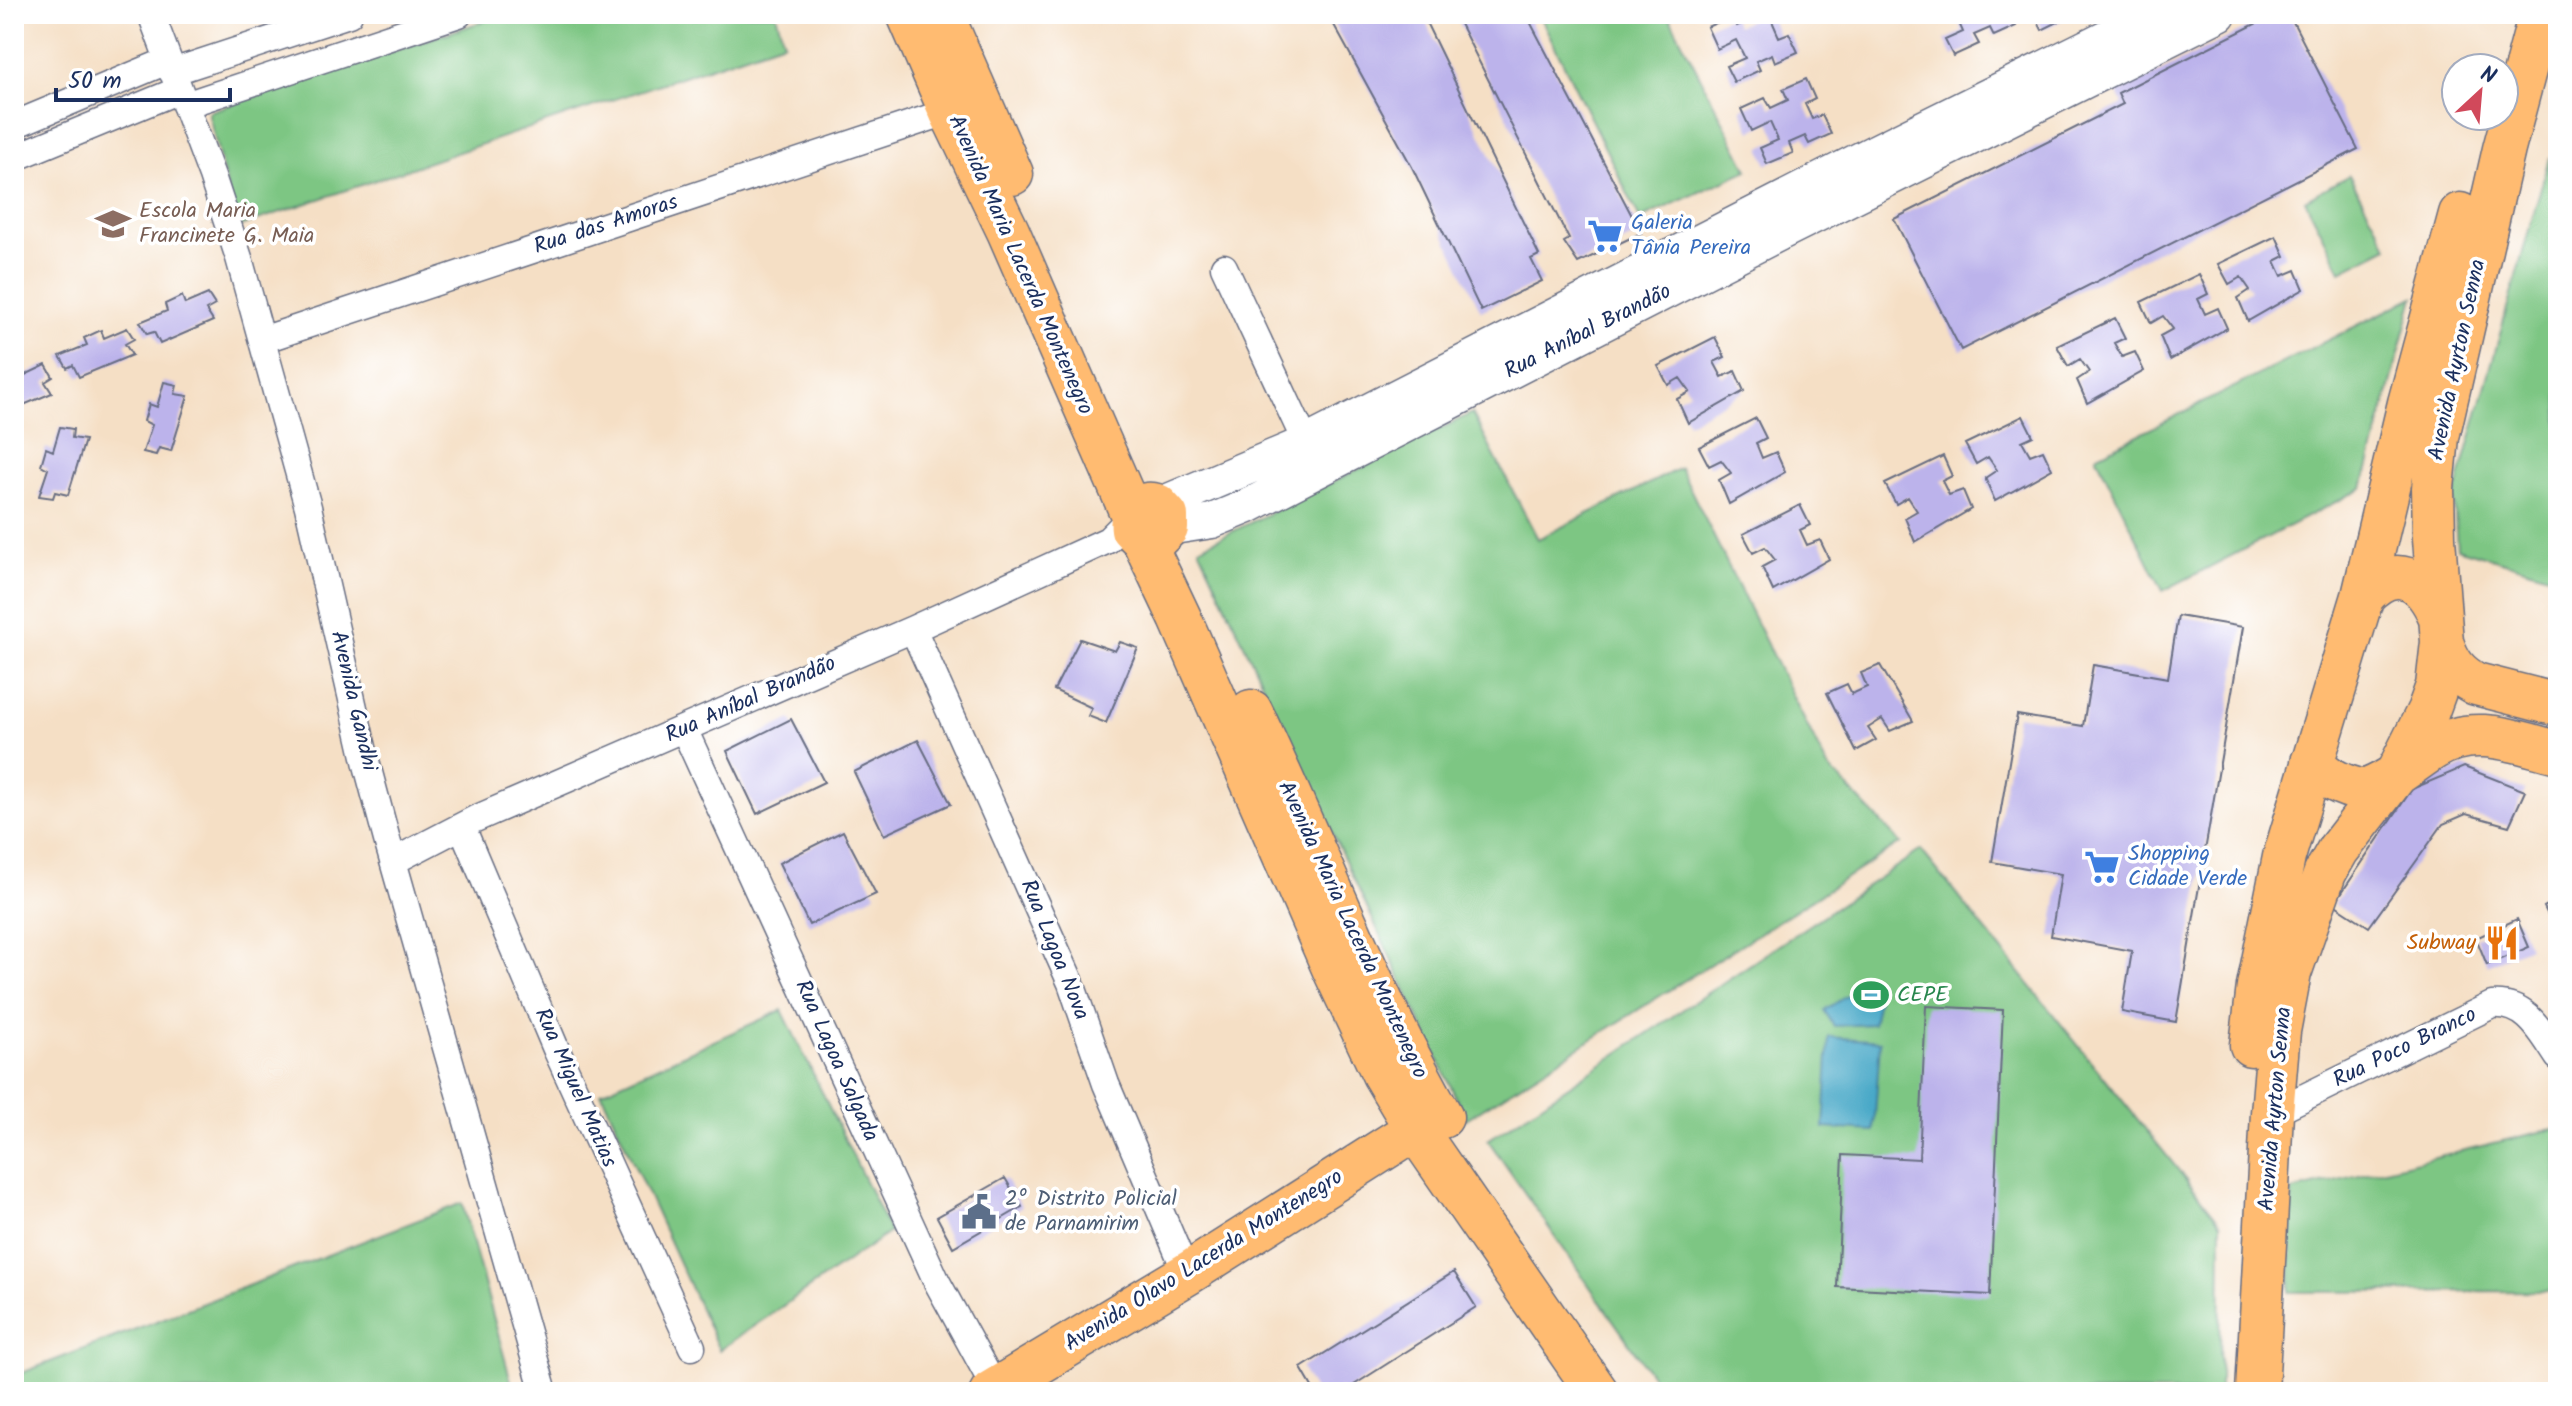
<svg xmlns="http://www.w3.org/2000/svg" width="2572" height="1406" font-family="Kalam,sans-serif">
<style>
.green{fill:#7dc683;stroke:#4c7a70;stroke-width:2}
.water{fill:#49a9c8;stroke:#326c93;stroke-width:2}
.building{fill:#bcb3eb}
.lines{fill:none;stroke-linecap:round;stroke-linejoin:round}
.minor-casing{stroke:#676d82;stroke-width:29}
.tertiary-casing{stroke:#676d82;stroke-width:37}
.primary-casing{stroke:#676d82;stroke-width:45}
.minor{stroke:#fff;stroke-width:26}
.tertiary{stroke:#fff;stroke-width:34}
.primary{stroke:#ffbb71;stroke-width:42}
.labels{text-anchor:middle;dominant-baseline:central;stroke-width:7;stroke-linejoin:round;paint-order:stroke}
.education-label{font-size:22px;fill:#785e54;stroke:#fff;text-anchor:start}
.shop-label{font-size:22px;fill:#366cbe;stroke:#fff;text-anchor:start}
.street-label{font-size:22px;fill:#1b2f5e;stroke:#fff}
.food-label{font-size:22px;fill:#c56008;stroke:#fff;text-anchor:end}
.leisure-label{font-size:22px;fill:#27864d;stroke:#fff;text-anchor:start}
.service-label{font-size:22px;fill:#4e5e75;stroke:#fff;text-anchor:start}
</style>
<rect width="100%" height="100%" fill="#fff"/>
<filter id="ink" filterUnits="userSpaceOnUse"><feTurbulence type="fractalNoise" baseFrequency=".0125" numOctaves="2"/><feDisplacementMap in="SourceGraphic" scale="16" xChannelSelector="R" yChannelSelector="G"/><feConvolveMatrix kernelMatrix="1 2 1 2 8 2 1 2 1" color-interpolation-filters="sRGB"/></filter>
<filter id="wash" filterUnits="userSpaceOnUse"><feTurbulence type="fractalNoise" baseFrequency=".006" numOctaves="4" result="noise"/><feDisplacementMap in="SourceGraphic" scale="32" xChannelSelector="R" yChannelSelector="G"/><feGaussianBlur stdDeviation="1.8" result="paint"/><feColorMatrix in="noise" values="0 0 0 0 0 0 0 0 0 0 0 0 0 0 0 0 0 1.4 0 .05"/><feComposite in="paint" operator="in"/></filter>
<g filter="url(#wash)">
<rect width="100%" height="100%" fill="#f5dfc5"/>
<path class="green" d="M 505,14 L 776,14 L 784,42 L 237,227 L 208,112 Z
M 1539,14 L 1668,14 L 1748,170 L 1640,219 Z
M 2549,158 L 2558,161 L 2558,578 L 2457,548 L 2454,499 Z
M 2349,175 L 2388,247 L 2341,271 L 2305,200 Z
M 2414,297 L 2363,488 L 2163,591 L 2096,456 Z
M 1472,413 L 1538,539 L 1680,468 L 1827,766 L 1901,843 L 1466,1119 L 1199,548 Z
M 1921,850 L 2221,1223 L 2220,1392 L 1663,1392 L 1488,1140 Z
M 782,1010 L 890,1232 L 719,1350 L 601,1092 Z
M 2557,1128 L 2558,1291 L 2290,1292 L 2292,1191 Z
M 462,1203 L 514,1392 L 14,1392 L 14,1376 Z"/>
<path class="water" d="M 1870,982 L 1878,999 L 1873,1024 L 1834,1026 L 1824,1010 Z
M 1829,1037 L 1880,1041 L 1874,1131 L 1824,1128 Z"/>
<g id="blocks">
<path class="building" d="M 1328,14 L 1422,14 L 1539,255 L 1531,259 L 1542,281 L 1481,311 L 1412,167 Z
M 1455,14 L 1526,14 L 1641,233 L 1578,263 L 1564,242 L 1569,239 Z
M 1753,14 L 1781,14 L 1782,17 L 1772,21 L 1779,37 L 1789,33 L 1798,52 L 1775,62 L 1772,54 L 1756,61 L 1760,70 L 1734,82 L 1726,66 L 1745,58 L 1736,40 L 1717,49 L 1707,27 L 1732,16 L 1737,26 L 1754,18 Z
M 1955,14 L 2011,14 L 2016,26 L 1994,36 L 1990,28 L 1974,35 L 1979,44 L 1953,56 L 1945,40 L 1963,32 Z
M 2034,14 L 2074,14 L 2042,30 Z
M 2275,14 L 2289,14 L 2358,149 L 1961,350 L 1894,219 L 2123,104 L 2118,93 Z
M 1806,79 L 1815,99 L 1805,104 L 1812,119 L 1822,115 L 1831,134 L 1809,144 L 1805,136 L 1789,143 L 1793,153 L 1767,164 L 1760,148 L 1778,140 L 1770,122 L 1751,131 L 1741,109 L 1765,98 L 1771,108 L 1788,100 L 1783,89 Z
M 2276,236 L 2285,256 L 2275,261 L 2282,276 L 2296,270 L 2304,289 L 2248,321 L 2238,298 L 2250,290 L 2241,277 L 2229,284 L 2218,264 Z
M 2199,274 L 2208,294 L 2198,299 L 2205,314 L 2218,308 L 2227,328 L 2170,360 L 2160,336 L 2173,329 L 2163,316 L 2151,323 L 2141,302 Z
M 208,294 L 215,305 L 206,310 L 213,321 L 160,344 L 154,332 L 147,334 L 140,322 L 167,311 L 165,304 L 182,296 L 185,304 Z
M 2115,318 L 2125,338 L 2114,343 L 2122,357 L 2135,352 L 2144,371 L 2087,403 L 2077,380 L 2089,372 L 2080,359 L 2068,366 L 2057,346 Z
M 127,328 L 134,339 L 125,344 L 132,355 L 79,377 L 73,365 L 67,368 L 60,356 L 87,345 L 84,338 L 101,330 L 104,338 Z
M 1715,337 L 1725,357 L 1714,362 L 1722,377 L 1735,371 L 1744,391 L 1688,423 L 1677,399 L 1690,392 L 1680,378 L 1668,385 L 1658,366 Z
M 46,365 L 53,377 L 45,382 L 52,393 L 14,409 L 14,371 L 21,368 L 23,376 Z
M 164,382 L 177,385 L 175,394 L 188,396 L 171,451 L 159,448 L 156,455 L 143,452 L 152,425 L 144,421 L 149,404 L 157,407 Z
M 2023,416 L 2033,436 L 2022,441 L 2030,455 L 2043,450 L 2052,469 L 1995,501 L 1985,478 L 1997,470 L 1988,457 L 1976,464 L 1965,444 Z
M 1756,418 L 1766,438 L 1756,443 L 1762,458 L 1776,452 L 1785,472 L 1729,504 L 1719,480 L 1731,473 L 1721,460 L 1709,466 L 1699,447 Z
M 60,427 L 73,429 L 72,438 L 85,440 L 68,495 L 55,492 L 53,498 L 39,496 L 48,469 L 41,465 L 46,448 L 53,451 Z
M 1943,456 L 1952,476 L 1942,481 L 1949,495 L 1963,490 L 1971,509 L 1915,542 L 1905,518 L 1917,511 L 1908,497 L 1896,504 L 1885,484 Z
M 1800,505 L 1810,525 L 1800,530 L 1807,545 L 1820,540 L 1829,559 L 1773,591 L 1762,567 L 1775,560 L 1765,547 L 1753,553 L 1743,534 Z
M 2178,616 L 2243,627 L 2176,1022 L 2122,1012 L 2132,951 L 2051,936 L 2061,874 L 1992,862 L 2017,715 L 2083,726 L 2093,665 L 2168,678 Z
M 1080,639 L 1115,651 L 1120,642 L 1138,648 L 1106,723 L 1088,716 L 1092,708 L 1054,690 Z
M 1880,665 L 1913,721 L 1890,731 L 1882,719 L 1868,728 L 1876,740 L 1856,751 L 1827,693 L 1847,684 L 1852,694 L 1867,687 L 1861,673 Z
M 791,719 L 824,782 L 757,814 L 727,751 Z
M 918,740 L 951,804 L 884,835 L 854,772 Z
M 2464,767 L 2525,791 L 2509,826 L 2466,814 L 2443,824 L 2369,927 L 2334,904 L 2412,789 Z
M 843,831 L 876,894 L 809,925 L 779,863 Z
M 2558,899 L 2558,935 L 2544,907 Z
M 2517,919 L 2529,947 L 2487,965 L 2476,938 Z
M 1926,1006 L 2003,1010 L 1990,1295 L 1837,1287 L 1843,1155 L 1919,1159 Z
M 1005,1178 L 1022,1207 L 953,1247 L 937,1217 Z
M 1454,1272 L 1476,1307 L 1343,1392 L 1340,1388 L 1334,1392 L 1315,1392 L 1301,1368 Z"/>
</g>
</g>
<g filter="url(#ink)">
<use href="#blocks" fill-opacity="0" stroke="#676d82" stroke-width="2"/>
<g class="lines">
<g class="minor-casing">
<path id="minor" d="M 151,14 L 212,176 L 239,258 L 308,507 L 367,765 L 387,840 L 544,1392
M 172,72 L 349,14
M 185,105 L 459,14
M 14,125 L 167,61
M 14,158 L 179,90
M 1224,267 L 1306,443
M 262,340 L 950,111
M 913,629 L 1071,983 L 1106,1084 L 1187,1274
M 684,729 L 937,1282 L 996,1390
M 462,827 L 556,1049 L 692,1347
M 394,861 L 475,819 L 913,629 L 1108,540 L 1131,517
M 2272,1113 L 2492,1005 C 2527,1002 2541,1032 2558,1057"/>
</g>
<g class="tertiary-casing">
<path id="tertiary" d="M 1159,505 L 1306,443 L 1875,152 L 2153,14
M 1167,528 L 1212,521 L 1246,507 L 1780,233 L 2219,14"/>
</g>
<g class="primary-casing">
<path id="primary" d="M 908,14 L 950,111 L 1008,231 L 1132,515
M 942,14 L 1012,174
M 1143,540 L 1157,538 L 1167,528 L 1167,516 L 1157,505 C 1140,500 1129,512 1132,529 L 1143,540 L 1180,618 L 1333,968 L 1383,1074 L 1420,1136 L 1597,1392
M 2363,596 C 2395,562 2422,577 2439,615
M 2442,642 C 2449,663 2457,674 2476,684 L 2558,705
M 1251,711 C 1316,846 1367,987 1442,1117
M 2312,762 C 2326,779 2343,786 2364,791 C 2390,782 2410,764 2433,749 C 2472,723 2516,742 2558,752
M 2251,1045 L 2258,986 L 2284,857 L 2363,596 L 2409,403 L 2460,214
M 991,1392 L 1187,1274 L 1439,1114
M 2257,1392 L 2272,1113 L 2279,1031 L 2290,973 L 2325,873 L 2338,850 L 2396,775 L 2428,711 L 2437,686 L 2442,642 L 2434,538 L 2433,488 L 2438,437 L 2504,149 L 2540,14"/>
</g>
<use href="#minor" class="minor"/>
<use href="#tertiary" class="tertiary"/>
<use href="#primary" class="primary"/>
</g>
</g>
<defs>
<g id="school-bare" transform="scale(2.76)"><path d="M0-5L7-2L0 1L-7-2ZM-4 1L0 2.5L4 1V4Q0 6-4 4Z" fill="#8d6e63" stroke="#fff" stroke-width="2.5" paint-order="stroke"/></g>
<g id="supermarket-bare" transform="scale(2.76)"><path d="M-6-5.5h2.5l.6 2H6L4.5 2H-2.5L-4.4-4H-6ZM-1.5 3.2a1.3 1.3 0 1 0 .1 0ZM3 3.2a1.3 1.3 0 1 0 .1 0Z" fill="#3f7fe0" stroke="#fff" stroke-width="2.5" paint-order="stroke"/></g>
<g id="restaurant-bare" transform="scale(2.76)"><path d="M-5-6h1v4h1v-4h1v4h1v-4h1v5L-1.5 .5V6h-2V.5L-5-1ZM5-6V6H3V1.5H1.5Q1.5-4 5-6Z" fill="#e8710a" stroke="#fff" stroke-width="2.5" paint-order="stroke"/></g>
<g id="stadium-bare" transform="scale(2.76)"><path d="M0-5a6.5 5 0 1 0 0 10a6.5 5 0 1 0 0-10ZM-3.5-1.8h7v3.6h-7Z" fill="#2e9e5b" stroke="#fff" stroke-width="2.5" paint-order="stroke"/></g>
<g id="civic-bare" transform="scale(2.76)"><path d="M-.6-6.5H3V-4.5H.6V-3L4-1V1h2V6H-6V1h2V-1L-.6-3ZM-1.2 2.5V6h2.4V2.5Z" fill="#5c6f8a" stroke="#fff" stroke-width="2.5" paint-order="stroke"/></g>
</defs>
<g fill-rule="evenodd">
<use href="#school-bare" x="113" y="224"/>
<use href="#supermarket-bare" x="1605" y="236"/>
<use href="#supermarket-bare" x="2102" y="867"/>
<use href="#restaurant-bare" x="2502" y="943"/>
<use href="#stadium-bare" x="1871" y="995"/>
<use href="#civic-bare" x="979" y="1212"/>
</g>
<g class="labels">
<g class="education-label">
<text x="139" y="211">Escola Maria<tspan x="139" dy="25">Francinete G. Maia</tspan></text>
</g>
<g class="shop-label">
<text x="1631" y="223">Galeria<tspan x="1631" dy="25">Tânia Pereira</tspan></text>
<text x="2128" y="854">Shopping<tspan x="2128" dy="25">Cidade Verde</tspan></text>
</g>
<g class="street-label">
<text transform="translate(606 225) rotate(-18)">Rua das Amoras</text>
<text transform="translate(1020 265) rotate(66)">Avenida Maria Lacerda Montenegro</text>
<text transform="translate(1588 332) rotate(-27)">Rua Aníbal Brandão</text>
<text transform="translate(2458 360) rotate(-78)">Avenida Ayrton Senna</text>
<text transform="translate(751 700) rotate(-24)">Rua Aníbal Brandão</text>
<text transform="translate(353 701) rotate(77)">Avenida Gandhi</text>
<text transform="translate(1352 930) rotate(65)">Avenida Maria Lacerda Montenegro</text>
<text transform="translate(1054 950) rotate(68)">Rua Lagoa Nova</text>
<text transform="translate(2405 1048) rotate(-26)">Rua Poco Branco</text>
<text transform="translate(836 1061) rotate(66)">Rua Lagoa Salgada</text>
<text transform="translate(575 1088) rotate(66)">Rua Miguel Matias</text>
<text transform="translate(2276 1109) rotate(-85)">Avenida Ayrton Senna</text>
<text transform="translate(1204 1261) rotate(-32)">Avenida Olavo Lacerda Montenegro</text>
</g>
<g class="food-label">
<text x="2476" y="943">Subway</text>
</g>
<g class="leisure-label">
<text x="1897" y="995">CEPE</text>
</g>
<g class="service-label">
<text x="1005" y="1199">2º Distrito Policial<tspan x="1005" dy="25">de Parnamirim</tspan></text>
</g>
</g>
<rect width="2572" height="1406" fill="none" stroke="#fff" stroke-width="48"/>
<g transform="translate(2480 92) rotate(26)"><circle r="38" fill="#ffffff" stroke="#a4acbf" stroke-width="2"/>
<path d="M0-6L14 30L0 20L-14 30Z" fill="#d1495b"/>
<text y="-12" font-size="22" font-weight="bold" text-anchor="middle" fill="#1b2f5e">N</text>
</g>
<path d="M56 88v12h174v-12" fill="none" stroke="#1b2f5e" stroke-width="4"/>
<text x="68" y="88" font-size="24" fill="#1b2f5e" stroke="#ffffff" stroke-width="6" paint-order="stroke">50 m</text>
</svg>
